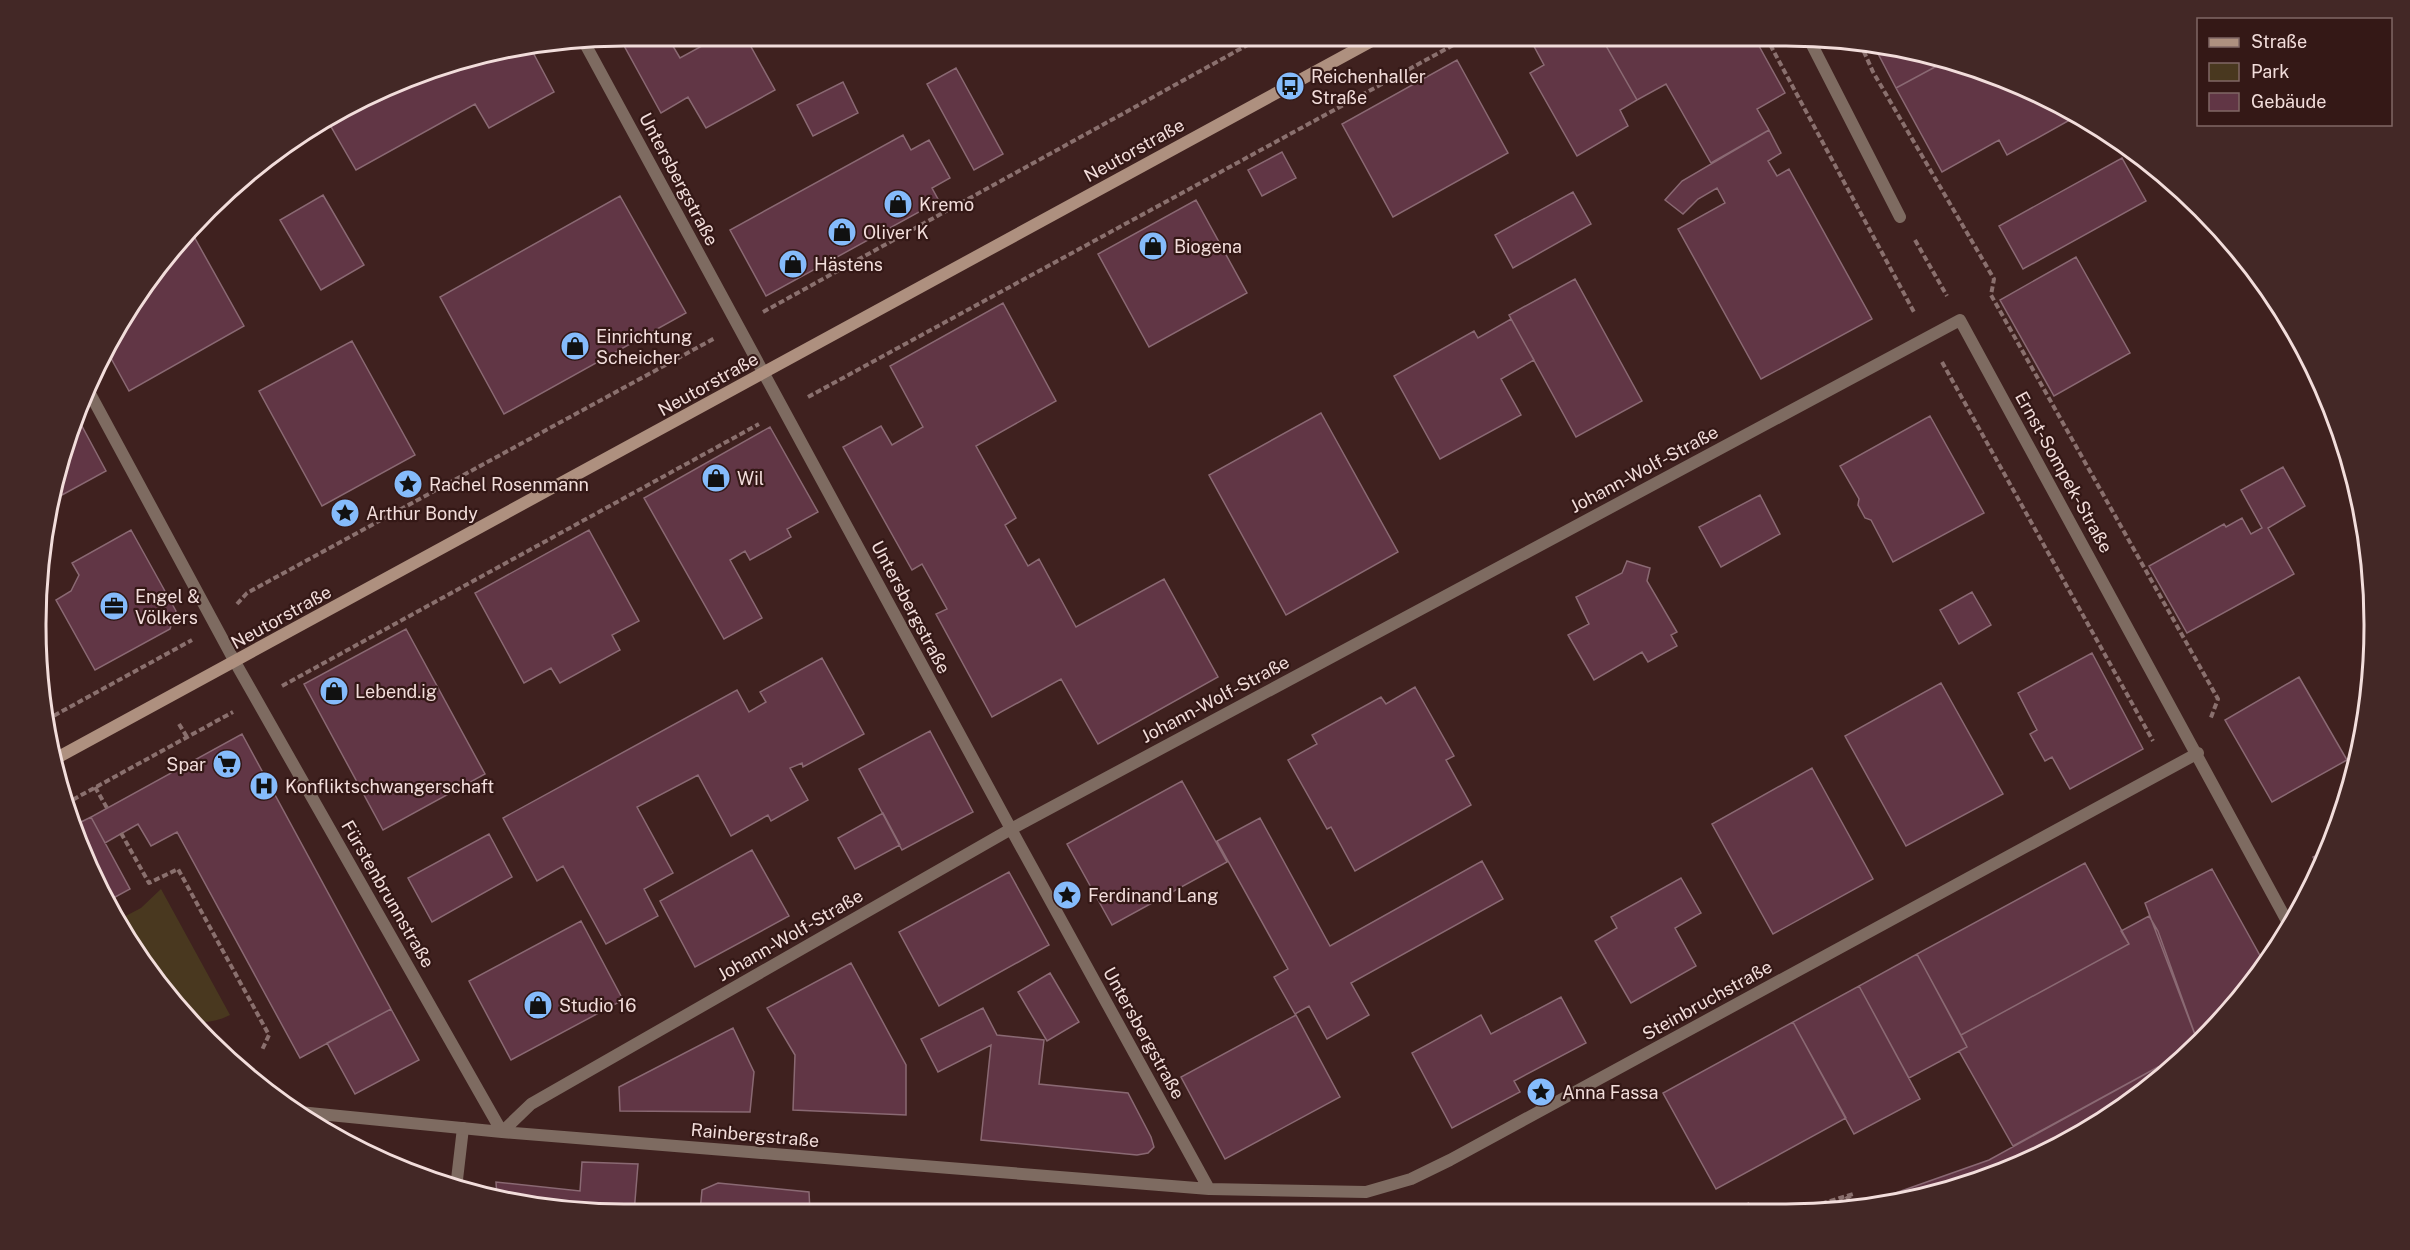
<svg xmlns="http://www.w3.org/2000/svg" width="2410" height="1250" font-family="'Public Sans',sans-serif">
<style>
.green{fill:#49381f}
.building{fill:#613645;stroke:#8a6973;stroke-width:1.5}
.lines{fill:none;stroke-linecap:round;stroke-linejoin:round}
.path{stroke:#8a706e;stroke-width:4;stroke-dasharray:6 3;stroke-linecap:butt}
.lane{stroke:#7e6b61;stroke-width:12}
.street{stroke:#7e6b61;stroke-width:12}
.secondary{stroke:#ae907f;stroke-width:12}
.labels{text-anchor:middle;dominant-baseline:central;stroke-width:4.5;stroke-linejoin:round;paint-order:stroke}
.poi-label{font-size:18px;fill:#f2dddb;stroke:#341816;text-anchor:start}
.street-label{font-size:18px;fill:#f2dddb;stroke:#341816}
.rim{fill:none;stroke:#f2dddb;stroke-width:3}
</style>
<rect width="100%" height="100%" fill="#3f211f"/>
<path class="green" d="M 161,889 L 230,1015 C 214,1023 196,1026 182,1014 L 135,952 L 118,920 L 141,908 Z"/>
<path class="building" d="M 633,36 L 667,36 L 680,58 L 702,46 L 697,36 L 745,36 L 775,90 L 706,128 L 688,97 L 661,113 L 622,42 Z
M 1529,37 L 1601,37 L 1637,100 L 1620,110 L 1628,126 L 1577,156 L 1530,73 L 1544,65 Z
M 1601,37 L 1754,37 L 1785,93 L 1757,109 L 1769,130 L 1711,163 L 1666,84 L 1637,100 Z
M 529,45 L 554,92 L 489,128 L 475,104 L 356,170 L 326,118 L 435,67 L 510,47 Z
M 1874,46 L 1938,56 L 1948,60 L 1896,88 Z
M 1457,60 L 1508,153 L 1393,217 L 1342,124 Z
M 1948,60 L 2046,97 L 2077,116 L 2007,155 L 1999,140 L 1942,172 L 1896,88 Z
M 956,68 L 1003,154 L 974,170 L 927,84 Z
M 843,82 L 858,113 L 813,136 L 797,105 Z
M 1769,130 L 1781,153 L 1768,161 L 1777,176 L 1789,169 L 1872,319 L 1761,379 L 1678,229 L 1725,203 L 1717,188 L 1698,199 L 1683,214 L 1665,200 L 1682,181 Z
M 903,135 L 911,150 L 929,140 L 950,178 L 932,188 L 939,201 L 766,296 L 730,230 Z
M 1282,152 L 1296,178 L 1262,196 L 1248,170 Z
M 2122,158 L 2146,201 L 2023,269 L 1999,226 Z
M 1573,192 L 1591,224 L 1513,268 L 1495,235 Z
M 323,195 L 364,265 L 321,290 L 280,220 Z
M 620,196 L 686,313 L 504,414 L 440,297 Z
M 1196,200 L 1247,293 L 1149,347 L 1098,254 Z
M 192,233 L 244,326 L 129,391 L 107,351 L 135,298 L 179,240 Z
M 2076,257 L 2130,353 L 2054,396 L 2000,300 Z
M 1575,279 L 1642,401 L 1576,437 L 1509,315 Z
M 1003,303 L 1056,401 L 976,446 L 1016,518 L 1005,525 L 1028,566 L 1039,559 L 1076,627 L 1164,579 L 1218,677 L 1098,744 L 1061,679 L 992,717 L 936,614 L 947,609 L 922,564 L 912,570 L 843,447 L 881,426 L 892,445 L 923,427 L 890,366 Z
M 1511,319 L 1534,360 L 1501,379 L 1521,415 L 1440,459 L 1394,376 L 1474,331 L 1478,338 Z
M 352,341 L 415,455 L 322,506 L 259,391 Z
M 1321,413 L 1398,552 L 1286,615 L 1209,475 Z
M 76,415 L 106,471 L 51,501 L 56,473 Z
M 1930,416 L 1984,513 L 1893,562 L 1871,520 L 1865,518 L 1858,505 L 1859,499 L 1840,466 Z
M 770,427 L 818,512 L 787,529 L 791,537 L 750,560 L 745,551 L 730,560 L 762,618 L 724,639 L 644,498 Z
M 2283,467 L 2305,506 L 2268,528 L 2294,574 L 2187,633 L 2149,566 L 2224,524 L 2226,527 L 2242,518 L 2251,534 L 2262,528 L 2241,490 Z
M 1760,495 L 1780,534 L 1721,567 L 1699,527 Z
M 131,530 L 176,611 L 170,629 L 95,670 L 56,600 L 71,591 L 79,575 L 72,563 Z
M 589,530 L 639,621 L 612,635 L 620,650 L 560,683 L 551,668 L 524,683 L 475,593 Z
M 1627,561 L 1650,568 L 1647,581 L 1677,632 L 1671,635 L 1677,646 L 1648,662 L 1642,652 L 1594,680 L 1568,635 L 1589,624 L 1576,597 L 1622,573 Z
M 1972,592 L 1991,625 L 1959,644 L 1940,610 Z
M 406,629 L 485,774 L 383,830 L 304,684 Z
M 2092,653 L 2143,749 L 2070,789 L 2052,757 L 2045,761 L 2030,734 L 2037,730 L 2018,693 Z
M 822,658 L 864,734 L 803,767 L 802,763 L 790,768 L 808,800 L 771,821 L 768,815 L 731,836 L 698,775 L 637,807 L 673,873 L 644,889 L 658,916 L 606,944 L 563,866 L 537,881 L 503,818 L 737,690 L 749,712 L 766,702 L 760,692 Z
M 2299,677 L 2347,760 L 2272,802 L 2225,720 Z
M 1941,683 L 2003,794 L 1906,846 L 1845,736 Z
M 1415,687 L 1454,756 L 1446,760 L 1471,805 L 1355,871 L 1331,827 L 1327,829 L 1288,760 L 1317,744 L 1312,735 L 1381,697 L 1386,704 Z
M 930,731 L 973,812 L 902,850 L 859,769 Z
M 242,734 L 391,1009 L 300,1058 L 177,832 L 151,846 L 138,824 L 105,843 L 91,817 Z
M 1812,768 L 1873,879 L 1773,934 L 1712,824 Z
M 1182,781 L 1227,862 L 1112,925 L 1067,844 Z
M 883,813 L 900,845 L 855,869 L 838,838 Z
M 91,817 L 130,889 L 108,901 L 81,851 L 73,826 Z
M 1260,818 L 1330,946 L 1482,861 L 1503,899 L 1351,983 L 1369,1015 L 1327,1039 L 1309,1006 L 1295,1014 L 1274,977 L 1288,969 L 1217,841 Z
M 489,834 L 512,877 L 432,922 L 408,878 Z
M 752,850 L 789,916 L 695,967 L 660,901 Z
M 2327,850 L 2319,869 L 2313,857 Z
M 2085,863 L 2129,944 L 1961,1035 L 1917,954 Z
M 2212,869 L 2263,961 L 2228,1014 L 2197,1040 L 2145,903 Z
M 1009,872 L 1049,945 L 939,1006 L 899,932 Z
M 1681,878 L 1701,913 L 1675,928 L 1696,966 L 1631,1003 L 1595,941 L 1617,928 L 1611,917 Z
M 2149,916 L 2158,931 L 2197,1040 L 2159,1074 L 2158,1067 L 2013,1146 L 1959,1051 L 1967,1047 L 1961,1035 L 2129,944 L 2121,931 Z
M 581,921 L 623,1000 L 511,1060 L 469,981 Z
M 1917,954 L 1967,1047 L 1909,1078 L 1859,986 Z
M 851,963 L 906,1065 L 906,1115 L 793,1110 L 795,1055 L 767,1008 Z
M 1050,973 L 1079,1022 L 1047,1041 L 1018,992 Z
M 1859,986 L 1920,1099 L 1854,1134 L 1793,1022 Z
M 1561,997 L 1586,1043 L 1514,1081 L 1520,1092 L 1452,1128 L 1412,1053 L 1481,1015 L 1491,1034 Z
M 983,1008 L 997,1035 L 1044,1040 L 1039,1084 L 1128,1093 L 1151,1137 L 1154,1147 L 1148,1153 L 1137,1155 L 981,1140 L 991,1045 L 938,1072 L 921,1039 Z
M 391,1009 L 419,1060 L 355,1094 L 327,1043 Z
M 1296,1015 L 1340,1097 L 1225,1159 L 1181,1077 Z
M 1793,1022 L 1846,1118 L 1716,1189 L 1663,1093 Z
M 733,1028 L 754,1072 L 750,1112 L 620,1111 L 619,1087 Z
M 2158,1067 L 2159,1074 L 2113,1115 L 2010,1169 L 1862,1209 L 1850,1209 L 1989,1160 Z
M 582,1162 L 638,1164 L 634,1213 L 587,1213 L 497,1198 L 496,1182 L 580,1191 Z
M 718,1183 L 809,1192 L 810,1212 L 700,1212 L 702,1190 Z"/>
<g class="lines">
<path class="path" d="M 1766,37 L 1915,314
M 1860,43 L 1873,72 L 1994,279 L 1991,295 L 2218,699 L 2210,720
M 1915,240 L 1947,296
M 763,312 L 1262,37
M 1942,362 L 2153,741
M 808,397 L 1468,37
M 237,604 L 247,593 L 715,338
M 282,686 L 759,424
M 46,720 L 192,640
M 179,724 L 187,737
M 95,787 L 107,808
M 65,804 L 233,712
M 121,833 L 149,883 L 178,869 L 269,1035 L 262,1050
M 1747,1203 L 1751,1209
M 1804,1209 L 1853,1194 L 1831,1209"/>
<path class="lane" d="M 456,1188 L 463,1128"/>
<path class="street" d="M 1808,37 L 1900,217
M 583,40 L 1011,829 L 1209,1189
M 87,388 L 235,662 L 502,1132
M 299,1112 L 502,1132 L 1209,1189 L 1366,1192 L 1411,1179 L 1450,1160 L 2198,753
M 502,1132 L 531,1104 L 1011,829 L 1960,320 L 2288,923"/>
<path class="secondary" d="M 53,760 L 1379,37"/>
</g>
<defs>
<g id="bus-disc" transform="scale(1.5)"><circle r="9.5" fill="#85bbfb" stroke="#341816"/><path d="M-5-6H5V4H4V6H2V4H-2V6H-4V4H-5ZM-3.5-4V0h7V-4ZM-3.5 1.2v1.5H-2V1.2ZM2 1.2v1.5H3.5V1.2Z" fill="#111"/></g>
<g id="shop-disc" transform="scale(1.5)"><circle r="9.5" fill="#85bbfb" stroke="#341816"/><path d="M-5-2.5h2.3a2.7 3.5 0 0 1 5.4 0H5L5.5 6h-11ZM-1.5-2.5h3a1.5 2.3 0 0 0-3 0Z" fill="#111"/></g>
<g id="sight-disc" transform="scale(1.5)"><circle r="9.5" fill="#85bbfb" stroke="#341816"/><path d="M0-6L1.8-2.2L6-1.7L2.9 1.2L3.7 5.4L0 3.3L-3.7 5.4L-2.9 1.2L-6-1.7L-1.8-2.2Z" fill="#111"/></g>
<g id="office-disc" transform="scale(1.5)"><circle r="9.5" fill="#85bbfb" stroke="#341816"/><path d="M-6-3h4V-5.5h4V-3h4V5H-6ZM-1-4.5V-3h2v-1.5ZM-6 0V1H6V0Z" fill="#111"/></g>
<g id="supermarket-disc" transform="scale(1.5)"><circle r="9.5" fill="#85bbfb" stroke="#341816"/><path d="M-6-5.5h2.5l.6 2H6L4.5 2H-2.5L-4.4-4H-6ZM-1.5 3.2a1.3 1.3 0 1 0 .1 0ZM3 3.2a1.3 1.3 0 1 0 .1 0Z" fill="#111"/></g>
<g id="hospital-disc" transform="scale(1.5)"><circle r="9.5" fill="#85bbfb" stroke="#341816"/><path d="M-5-5h3v3.5h4V-5h3V5h-3V1.5h-4V5h-3Z" fill="#111"/></g>
</defs>
<g fill-rule="evenodd">
<use href="#bus-disc" x="1290" y="86"/>
<use href="#shop-disc" x="898" y="204"/>
<use href="#shop-disc" x="842" y="232"/>
<use href="#shop-disc" x="1153" y="246"/>
<use href="#shop-disc" x="793" y="264"/>
<use href="#shop-disc" x="575" y="346"/>
<use href="#shop-disc" x="716" y="478"/>
<use href="#sight-disc" x="408" y="484"/>
<use href="#sight-disc" x="345" y="513"/>
<use href="#office-disc" x="114" y="606"/>
<use href="#shop-disc" x="334" y="691"/>
<use href="#supermarket-disc" x="227" y="764"/>
<use href="#hospital-disc" x="264" y="786"/>
<use href="#sight-disc" x="1067" y="895"/>
<use href="#shop-disc" x="538" y="1005"/>
<use href="#sight-disc" x="1541" y="1092"/>
</g>
<g class="labels">
<g class="poi-label">
<text x="1311" y="76">Reichenhaller<tspan x="1311" dy="21">Straße</tspan></text>
<text x="919" y="204">Kremo</text>
<text x="863" y="232">Oliver K</text>
<text x="1174" y="246">Biogena</text>
<text x="814" y="264">Hästens</text>
<text x="596" y="336">Einrichtung<tspan x="596" dy="21">Scheicher</tspan></text>
<text x="737" y="478">Wil</text>
<text x="429" y="484">Rachel Rosenmann</text>
<text x="366" y="513">Arthur Bondy</text>
<text x="135" y="596">Engel &amp;<tspan x="135" dy="21">Völkers</tspan></text>
<text x="355" y="691">Lebend.ig</text>
<text x="206" y="764" text-anchor="end">Spar</text>
<text x="285" y="786">Konfliktschwangerschaft</text>
<text x="1088" y="895">Ferdinand Lang</text>
<text x="559" y="1005">Studio 16</text>
<text x="1562" y="1092">Anna Fassa</text>
</g>
<g class="street-label">
<text transform="translate(1134 150) rotate(-29)">Neutorstraße</text>
<text transform="translate(679 179) rotate(62)">Untersbergstraße</text>
<text transform="translate(708 384) rotate(-29)">Neutorstraße</text>
<text transform="translate(1644 469) rotate(-28)">Johann-Wolf-Straße</text>
<text transform="translate(2064 472) rotate(61)">Ernst-Sompek-Straße</text>
<text transform="translate(911 607) rotate(62)">Untersbergstraße</text>
<text transform="translate(281 617) rotate(-29)">Neutorstraße</text>
<text transform="translate(1215 699) rotate(-28)">Johann-Wolf-Straße</text>
<text transform="translate(388 894) rotate(60)">Fürstenbrunnstraße</text>
<text transform="translate(790 935) rotate(-30)">Johann-Wolf-Straße</text>
<text transform="translate(1707 1000) rotate(-29)">Steinbruchstraße</text>
<text transform="translate(1144 1033) rotate(61)">Untersbergstraße</text>
<text transform="translate(755 1135) rotate(5)">Rainbergstraße</text>
</g>
</g>
<path d="M0 0H2410V1250H0ZM624 46H1786A578 578 0 0 1 2364 624V626A578 578 0 0 1 1786 1204H624A578 578 0 0 1 46 626V624A578 578 0 0 1 624 46Z" fill="#432826" fill-rule="evenodd"/>
<path class="rim" d="M624 46H1786A578 578 0 0 1 2364 624V626A578 578 0 0 1 1786 1204H624A578 578 0 0 1 46 626V624A578 578 0 0 1 624 46Z"/>
<rect x="2197" y="18" width="195" height="108" fill="#341816" stroke="#806765" stroke-width="1.5"/>
<rect x="2209" y="38" width="30" height="9" fill="#ae907f" stroke="#806765" stroke-width="1.5"/>
<text x="2251" y="48" font-size="18" fill="#f2dddb">Straße</text>
<rect x="2209" y="63" width="30" height="18" fill="#49381f" stroke="#806765" stroke-width="1.5"/>
<text x="2251" y="78" font-size="18" fill="#f2dddb">Park</text>
<rect x="2209" y="93" width="30" height="18" fill="#613645" stroke="#806765" stroke-width="1.5"/>
<text x="2251" y="108" font-size="18" fill="#f2dddb">Gebäude</text>
</svg>
